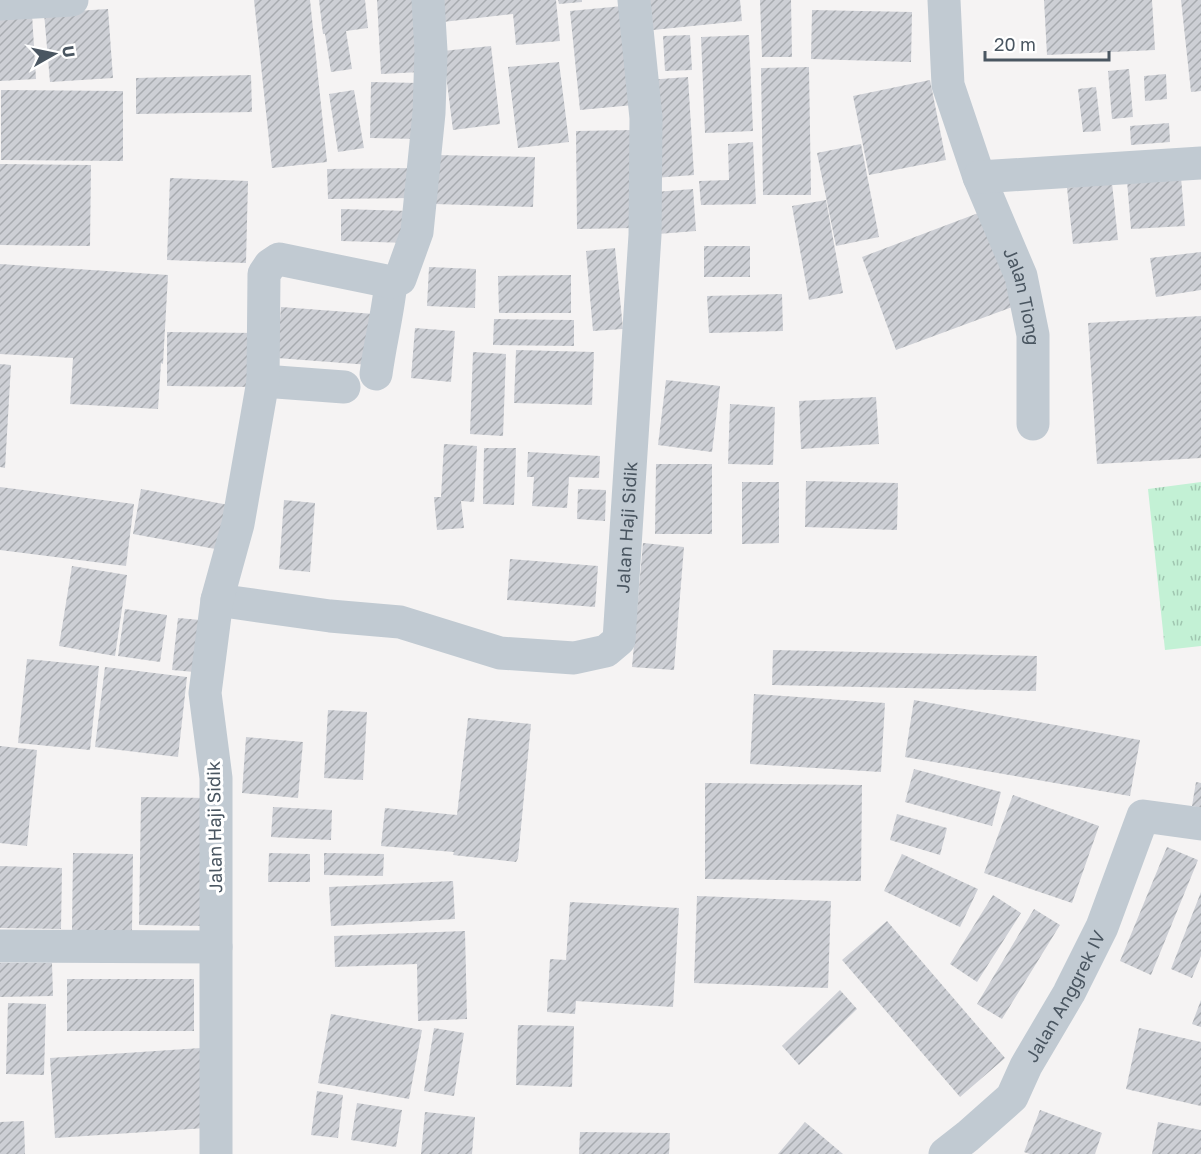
<svg xmlns="http://www.w3.org/2000/svg" width="1201" height="1154" font-family="'Golos Text',sans-serif">
<style>
.park{fill:url(#park-tufts)}
.building{fill:url(#building-hatch)}
.lines{fill:none;stroke-linecap:round;stroke-linejoin:round}
.street{stroke:#c1cad2;stroke-width:33}
.labels{text-anchor:middle;dominant-baseline:central;stroke-width:6;stroke-linejoin:round;paint-order:stroke}
.street-label{font-size:18px;fill:#4a5661;stroke:#fff}
</style>
<defs>
<pattern id="park-tufts" width="24" height="20" patternUnits="userSpaceOnUse" patternTransform="scale(1.5)"><rect width="24" height="20" fill="#c3f1d5"/><path d="M3 7l-1-3M5 7V3M7 7l1-3M15 17l-1-3M17 17v-4M19 17l1-3" fill="none" stroke="#a0c6b0"/></pattern>
<pattern id="building-hatch" width="6" height="6" patternUnits="userSpaceOnUse" patternTransform="scale(1.5)"><rect width="6" height="6" fill="#cdcfd5"/><path d="M-1 1l2-2M0 6l6-6M5 7l2-2" fill="none" stroke="#a8abb0"/></pattern>
</defs>
<rect width="100%" height="100%" fill="#f5f3f3"/>
<path class="park" d="M 1201,482 L 1201,646 L 1165,650 L 1148,489 Z"/>
<path class="building" d="M 254,0 L 310,0 L 327,162 L 272,168 Z
M 319,0 L 365,0 L 368,28 L 346,31 L 352,69 L 331,72 L 325,34 L 323,34 Z
M 377,0 L 418,0 L 421,72 L 381,74 Z
M 441,0 L 556,0 L 560,41 L 516,45 L 513,14 L 443,22 Z
M 558,0 L 582,0 L 582,2 L 559,4 Z
M 650,0 L 740,0 L 742,21 L 653,30 Z
M 760,0 L 791,0 L 792,57 L 762,57 Z
M 1044,0 L 1152,0 L 1155,50 L 1047,55 Z
M 1181,0 L 1201,0 L 1201,91 L 1191,92 Z
M 623,6 L 634,105 L 580,110 L 570,11 Z
M 108,9 L 113,78 L 50,82 L 44,13 Z
M 812,10 L 912,12 L 911,62 L 811,59 Z
M 32,14 L 36,79 L 0,81 L 0,15 Z
M 690,35 L 692,70 L 665,71 L 663,36 Z
M 749,35 L 753,131 L 705,133 L 701,37 Z
M 491,46 L 500,124 L 453,130 L 443,51 Z
M 559,62 L 569,142 L 518,148 L 508,67 Z
M 809,67 L 811,195 L 763,195 L 761,68 Z
M 1129,69 L 1133,117 L 1112,119 L 1108,71 Z
M 1166,74 L 1167,99 L 1145,101 L 1144,76 Z
M 251,75 L 252,112 L 136,114 L 136,78 Z
M 688,77 L 694,175 L 654,178 L 647,80 Z
M 930,80 L 946,160 L 869,175 L 853,96 Z
M 371,82 L 419,83 L 418,139 L 370,138 Z
M 1096,87 L 1101,131 L 1083,132 L 1078,89 Z
M 1,90 L 123,91 L 123,161 L 1,160 Z
M 354,90 L 364,148 L 338,152 L 329,94 Z
M 1169,123 L 1170,142 L 1131,145 L 1130,126 Z
M 634,130 L 635,228 L 577,229 L 576,131 Z
M 753,142 L 756,204 L 701,205 L 699,181 L 729,180 L 728,144 Z
M 861,144 L 879,237 L 836,246 L 817,153 Z
M 435,155 L 535,157 L 533,207 L 434,204 Z
M 0,164 L 91,165 L 90,246 L 0,245 Z
M 414,168 L 414,198 L 328,199 L 327,169 Z
M 1181,177 L 1185,226 L 1131,229 L 1127,181 Z
M 170,178 L 248,181 L 246,263 L 167,260 Z
M 1112,183 L 1118,240 L 1073,244 L 1067,188 Z
M 693,189 L 696,231 L 658,234 L 655,192 Z
M 826,200 L 843,293 L 809,300 L 792,206 Z
M 341,209 L 409,211 L 409,243 L 341,241 Z
M 981,212 L 1015,306 L 896,350 L 862,257 Z
M 704,246 L 750,246 L 750,277 L 704,277 Z
M 615,248 L 623,329 L 593,331 L 586,251 Z
M 1201,252 L 1201,290 L 1156,297 L 1150,258 Z
M 0,264 L 168,275 L 163,364 L 161,363 L 158,409 L 70,404 L 73,358 L 0,354 Z
M 429,267 L 476,269 L 475,308 L 427,306 Z
M 571,275 L 571,313 L 499,313 L 498,276 Z
M 782,294 L 783,331 L 709,333 L 707,296 Z
M 281,307 L 374,314 L 370,365 L 277,358 Z
M 1201,316 L 1201,458 L 1097,464 L 1088,323 Z
M 494,319 L 574,320 L 574,346 L 493,345 Z
M 415,328 L 455,331 L 451,382 L 411,378 Z
M 167,332 L 258,333 L 257,387 L 167,386 Z
M 516,350 L 594,352 L 592,405 L 514,403 Z
M 473,352 L 506,354 L 503,436 L 470,434 Z
M 0,364 L 11,365 L 5,468 L 0,467 Z
M 666,380 L 720,386 L 712,452 L 658,445 Z
M 876,397 L 879,444 L 801,449 L 799,401 Z
M 730,404 L 775,407 L 773,465 L 728,464 Z
M 444,444 L 477,446 L 474,502 L 461,501 L 464,528 L 437,530 L 434,497 L 441,497 Z
M 484,448 L 516,448 L 514,505 L 483,504 Z
M 528,452 L 600,456 L 599,478 L 569,477 L 567,508 L 532,506 L 534,477 L 527,477 Z
M 656,464 L 712,464 L 712,534 L 655,534 Z
M 806,481 L 898,483 L 897,530 L 805,527 Z
M 742,482 L 779,482 L 779,543 L 742,544 Z
M 0,487 L 134,504 L 126,566 L 0,550 Z
M 141,489 L 229,505 L 221,550 L 133,534 Z
M 578,489 L 606,490 L 605,521 L 577,519 Z
M 284,500 L 315,503 L 310,572 L 279,569 Z
M 643,543 L 684,547 L 674,670 L 632,667 Z
M 510,559 L 598,566 L 595,607 L 507,600 Z
M 72,566 L 127,575 L 115,656 L 59,646 Z
M 125,609 L 167,615 L 160,662 L 118,656 Z
M 178,618 L 211,621 L 205,673 L 172,670 Z
M 773,650 L 1037,656 L 1036,691 L 772,685 Z
M 27,659 L 99,666 L 90,750 L 18,743 Z
M 105,667 L 187,677 L 178,757 L 95,747 Z
M 754,694 L 885,703 L 881,772 L 750,764 Z
M 914,700 L 1140,740 L 1130,796 L 905,757 Z
M 328,710 L 367,712 L 363,780 L 324,778 Z
M 468,718 L 531,724 L 518,858 L 516,862 L 453,855 L 454,852 L 381,846 L 385,808 L 457,815 Z
M 246,737 L 303,742 L 298,798 L 242,793 Z
M 0,746 L 37,750 L 27,846 L 0,843 Z
M 914,769 L 1001,792 L 992,826 L 905,802 Z
M 1196,782 L 1201,783 L 1201,808 L 1192,806 Z
M 705,783 L 862,785 L 861,881 L 705,879 Z
M 1013,795 L 1099,826 L 1072,903 L 984,873 Z
M 141,797 L 208,798 L 206,926 L 139,925 Z
M 273,807 L 332,810 L 331,840 L 271,837 Z
M 897,814 L 947,828 L 940,855 L 890,840 Z
M 1167,847 L 1198,860 L 1151,975 L 1120,961 Z
M 73,853 L 133,854 L 132,932 L 72,931 Z
M 269,853 L 310,854 L 310,882 L 268,882 Z
M 324,853 L 384,854 L 383,876 L 324,875 Z
M 902,854 L 978,889 L 960,927 L 884,891 Z
M 0,866 L 62,868 L 61,929 L 0,928 Z
M 453,881 L 455,919 L 331,926 L 329,887 Z
M 1201,892 L 1201,956 L 1192,978 L 1171,969 Z
M 993,895 L 1021,913 L 977,982 L 950,964 Z
M 697,896 L 831,901 L 828,988 L 694,983 Z
M 570,902 L 679,908 L 673,1007 L 576,1001 L 575,1014 L 547,1012 L 550,959 L 566,960 Z
M 1034,909 L 1060,925 L 1002,1019 L 977,1004 Z
M 887,921 L 1005,1058 L 960,1097 L 842,960 Z
M 465,931 L 467,1019 L 418,1021 L 417,964 L 335,967 L 334,936 Z
M 0,963 L 52,963 L 53,996 L 0,997 Z
M 67,979 L 194,979 L 194,1031 L 67,1031 Z
M 840,990 L 857,1009 L 799,1065 L 782,1046 Z
M 1201,1000 L 1201,1027 L 1192,1024 Z
M 8,1003 L 46,1004 L 44,1075 L 6,1074 Z
M 331,1014 L 422,1030 L 409,1099 L 318,1083 Z
M 518,1025 L 574,1026 L 572,1087 L 516,1085 Z
M 434,1028 L 464,1033 L 454,1096 L 424,1091 Z
M 1139,1028 L 1201,1042 L 1201,1106 L 1126,1089 Z
M 201,1048 L 206,1128 L 55,1138 L 50,1058 Z
M 317,1091 L 343,1095 L 338,1138 L 311,1135 Z
M 357,1103 L 402,1110 L 396,1147 L 351,1140 Z
M 1040,1110 L 1102,1133 L 1095,1154 L 1030,1154 L 1024,1152 Z
M 425,1112 L 475,1117 L 472,1154 L 421,1154 Z
M 24,1121 L 25,1154 L 0,1154 L 0,1122 Z
M 805,1122 L 843,1154 L 778,1154 Z
M 1158,1122 L 1201,1130 L 1201,1154 L 1152,1154 Z
M 580,1132 L 670,1133 L 669,1154 L 579,1154 Z"/>
<g class="lines">
<g class="street">
<path id="s1" d="M 944,0 L 948,85 L 979,177 L 1021,276 L 1033,335 L 1033,424"/>
<path d="M 0,4 L 72,0"/>
<path d="M 979,177 L 1201,163"/>
<path d="M 376,374 C 380,343 388,313 391,282"/>
<path d="M 263,381 L 344,387"/>
<path id="s2" d="M 217,600 L 330,616 L 400,622 L 500,653 L 574,658 L 606,651 L 619,640 L 645,235 L 646,118 L 634,0"/>
<path d="M 0,946 L 216,947"/>
<path d="M 216,1154 L 216,778 L 205,693 L 217,600 L 238,524 L 263,381 L 264,274 L 270,265 L 279,259 L 391,282 L 400,279 L 417,232 L 429,113 L 431,51 L 428,0"/>
<path id="s3" d="M 945,1154 L 968,1136 L 1012,1097 L 1026,1066 L 1069,993 L 1102,927 L 1143,816 L 1201,824"/>
</g>
</g>
<g class="labels">
<g class="street-label">
<text stroke="none"><textPath href="#s1" startOffset="310">Jalan Tiong</textPath></text>
<text stroke="none"><textPath href="#s2" startOffset="526">Jalan Haji Sidik</textPath></text>
<text transform="translate(214 827) rotate(-91)">Jalan Haji Sidik</text>
<text stroke="none"><textPath href="#s3" startOffset="202">Jalan Anggrek IV</textPath></text>
</g>
</g>
<g transform="translate(54 54) rotate(81)" stroke="#ffffff" stroke-width="4.5" paint-order="stroke">
<path d="M0-4.5L10 22L0 15L-10 22Z" fill="#4a5661"/>
<text y="-9" font-size="16" font-weight="bold" text-anchor="middle" fill="#4a5661">U</text>
</g>
<path d="M985 51v9h124v-9" fill="none" stroke="#4a5661" stroke-width="3"/>
<text x="994" y="51" font-size="18" fill="#4a5661" stroke="#ffffff" stroke-width="4.5" paint-order="stroke">20 m</text>
</svg>
